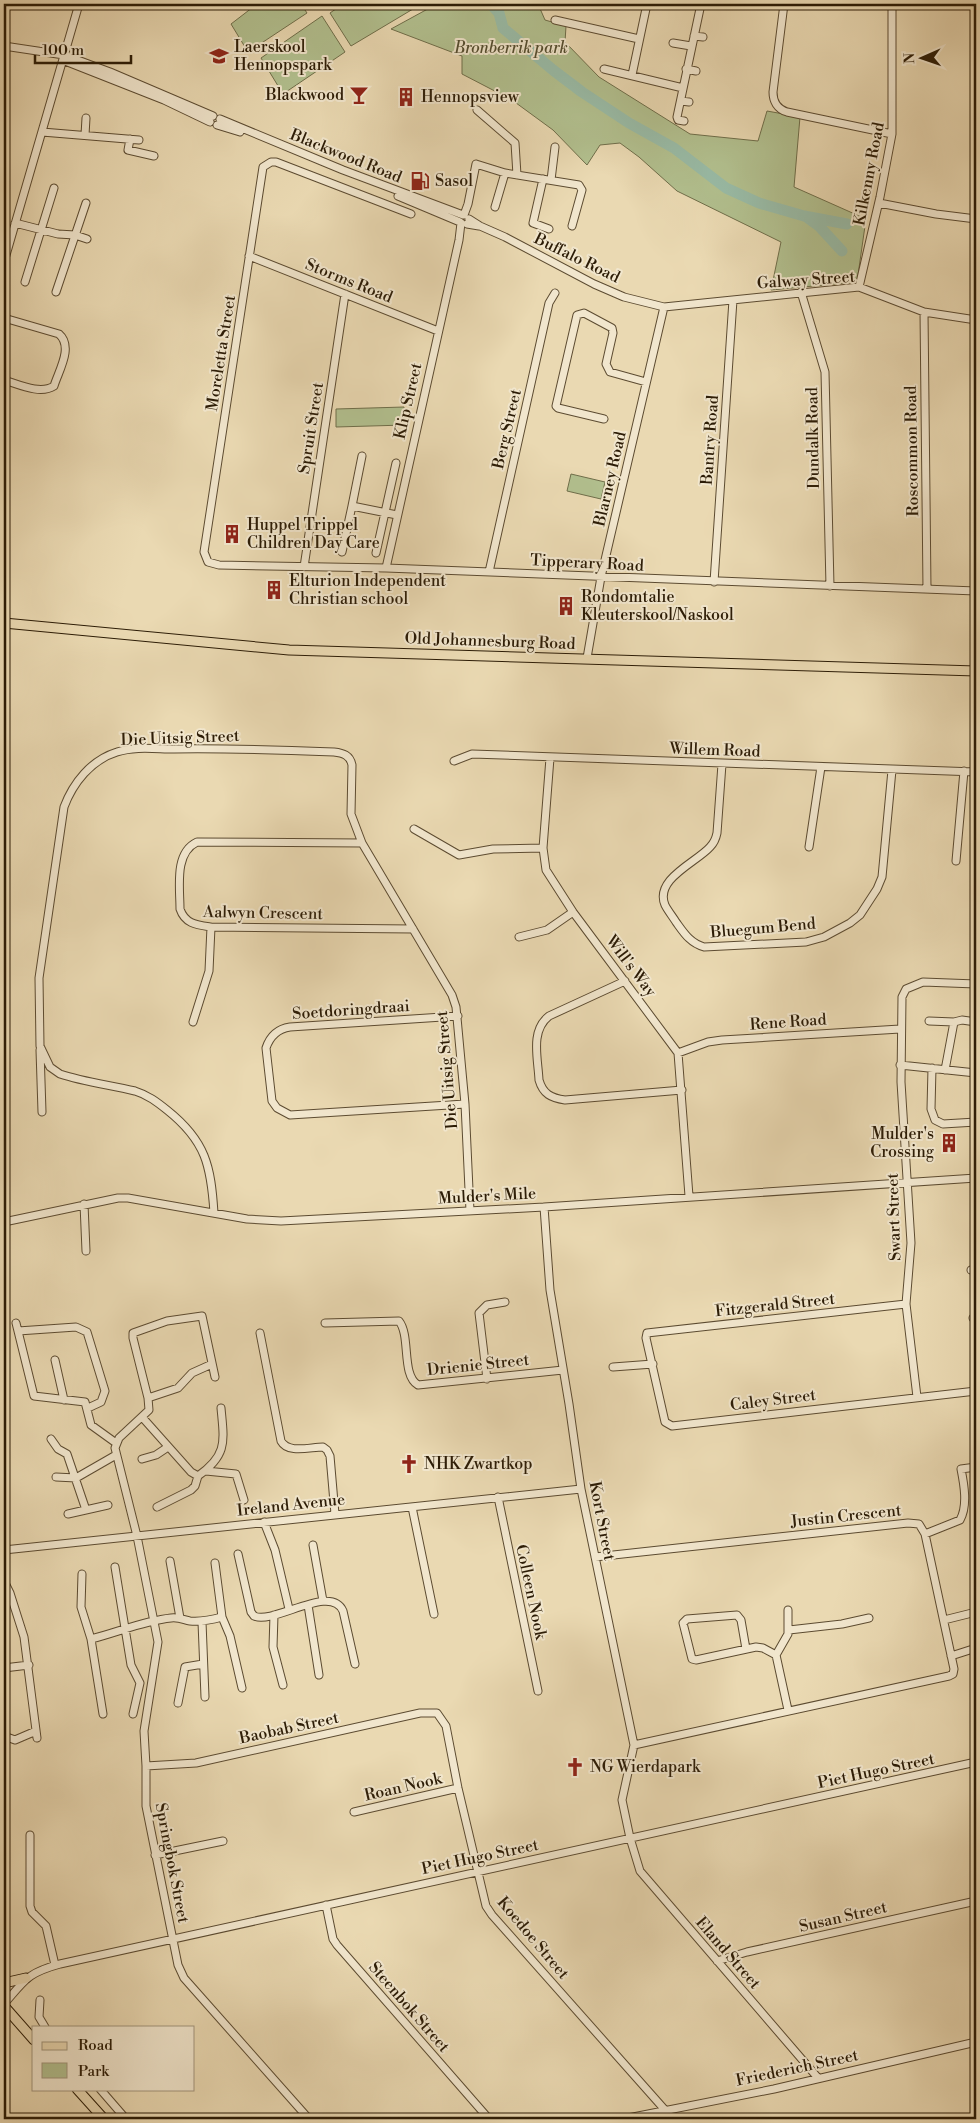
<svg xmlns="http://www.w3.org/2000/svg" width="980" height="2123" font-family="'Libre Bodoni',serif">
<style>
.green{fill:#b2c08f;stroke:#6f6e4a}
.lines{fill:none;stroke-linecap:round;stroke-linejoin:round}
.river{stroke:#99bba6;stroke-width:11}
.minor-casing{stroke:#5c4b31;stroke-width:9}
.major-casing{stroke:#2c1c06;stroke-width:11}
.minor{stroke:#f1e6cd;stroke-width:7}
.major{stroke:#ead9b2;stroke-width:9}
.labels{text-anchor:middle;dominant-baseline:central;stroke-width:4;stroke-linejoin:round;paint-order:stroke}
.poi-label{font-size:16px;fill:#2c1c06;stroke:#f1e6cd;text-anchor:start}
.park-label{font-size:16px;font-style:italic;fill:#544d2f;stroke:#f1e6cd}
.street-label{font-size:16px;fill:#2c1c06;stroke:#f1e6cd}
</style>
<rect width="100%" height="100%" fill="#ead9b2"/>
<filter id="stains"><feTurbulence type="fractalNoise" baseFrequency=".004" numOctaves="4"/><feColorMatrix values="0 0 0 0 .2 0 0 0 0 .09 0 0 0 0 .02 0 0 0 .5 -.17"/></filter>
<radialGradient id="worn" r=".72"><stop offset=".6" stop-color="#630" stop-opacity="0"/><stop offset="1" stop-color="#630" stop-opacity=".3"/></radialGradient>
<path class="green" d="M 257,4 L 301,4 L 307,13 L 248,52 L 231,24 Z
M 343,4 L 416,4 L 418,6 L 351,46 L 330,13 Z
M 434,4 L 538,4 L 545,20 L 566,26 L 565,42 L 599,77 L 690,134 L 758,141 L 767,111 L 800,117 L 794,187 L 866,219 L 857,282 L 771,290 L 781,242 L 677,191 L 639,157 L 620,143 L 600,145 L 587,165 L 553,130 L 512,100 L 462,74 L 462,56 L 391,29 L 435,5 Z
M 322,16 L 345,52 L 283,94 L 261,58 Z
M 404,407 L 405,425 L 336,427 L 336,409 Z
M 571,474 L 605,482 L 601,499 L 567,491 Z"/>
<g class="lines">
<path class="river" d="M 491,4 L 499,13 L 503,28 L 553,70 L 582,92 L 629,123 L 674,148 L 726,188 L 759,203 L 804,216 L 847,224
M 808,218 L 819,226 L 842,251"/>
<g class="minor-casing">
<path id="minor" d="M 666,4 L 670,5
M 708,4 L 712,4
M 784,4 L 773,92 C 773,101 777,109 787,112 L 892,134
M 555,20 L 639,39
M 694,36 L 703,37
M 673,43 L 691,46
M 4,46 L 64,55 L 110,72 L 213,116
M 65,61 L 164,100 L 210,122
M 604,69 L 683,88
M 686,69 L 696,71
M 632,75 L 647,4
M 681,101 L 689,102
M 477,110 L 515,143 L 517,175
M 220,119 L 343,170 L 463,215
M 684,121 L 678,120 L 677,117 L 701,4
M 217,125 L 240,132
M 42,132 L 139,140
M 85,135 L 86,118
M 130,139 L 128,150 L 154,156
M 543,179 L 533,223 L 549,229
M 551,180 L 555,147
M 398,196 L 460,222
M 879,203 L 936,214 L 976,219
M 495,207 L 505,173
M 411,214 L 276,162 L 271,162 L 263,167 L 204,552 L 208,562 L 219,565 L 386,568 L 976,591
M 464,215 L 468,204 L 476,164 L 505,173 L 579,185 L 582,190 L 572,226
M 469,219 L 480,226 L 505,237 L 594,284 L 624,297 L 664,307 L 859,287 L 924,312 L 976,320
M 15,223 L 58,234 L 75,235 L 87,239
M 467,224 L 479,226
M 249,256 L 438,331
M 4,262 L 79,4
M 25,282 L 54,188
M 859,287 L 880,197 L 892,134 L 892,4
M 56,292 L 86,203
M 801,292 L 825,372 L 830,586
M 924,312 L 927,589
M 4,318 L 59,334 C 74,347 58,372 54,386 C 40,395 18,384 4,380
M 604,419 L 558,408 L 556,406 L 577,315 L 584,313 L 612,328 L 613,333 L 606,364 L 610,372 L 646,382
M 352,506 L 362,456
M 342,552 L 352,506 L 397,515
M 376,553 L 396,463
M 304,567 L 345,294
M 386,568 L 459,240 L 461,223
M 489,572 L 549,303 L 555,293
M 714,582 L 733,300
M 587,658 L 601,577 L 664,307
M 550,758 L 543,848 L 546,870 L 573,912 L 678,1053 L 689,1196
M 454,761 L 472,754 L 976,772
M 722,764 L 717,833 C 716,838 714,843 710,847 C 697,862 654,879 665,905 C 668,911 673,917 676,922 C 684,933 690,943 704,947 L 806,942 L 824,937 L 850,923 L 860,915 L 877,889 L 882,877 L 892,770
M 414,829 L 459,855 L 493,849 L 543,848
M 362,843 L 197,842 C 174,853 180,887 180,909 C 185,924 197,925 211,927 L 413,929
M 809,847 L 821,767
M 956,861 L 964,771
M 519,937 L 547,930 L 573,912
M 625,981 L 549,1016 C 530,1031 538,1058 539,1080 C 543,1094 551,1098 565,1100 L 682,1090
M 458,1016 L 290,1027 C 277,1029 270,1036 266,1048 L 272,1101 L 277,1108 L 290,1115 L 465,1104
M 929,1021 L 954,1022
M 193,1022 L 209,971 L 211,927
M 40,1050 L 42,1112
M 678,1053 L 708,1042 L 722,1040 L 900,1029
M 900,1065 L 976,1073
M 932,1068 L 931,1109 L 935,1120 L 943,1124 L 976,1122
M 945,1070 L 954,1022 L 962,1020 L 976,1022
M 84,1204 L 86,1251
M 544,1207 L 550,1290 L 569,1404 L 581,1489 L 634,1745 L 622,1800 L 630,1838 L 640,1871 L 818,2078
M 214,1213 C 211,1166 206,1141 167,1110 C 157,1102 148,1095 135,1091 C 110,1085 84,1082 60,1074 L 50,1067 L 40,1046 L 39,978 L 64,807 C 73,783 91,760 117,752 C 135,746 156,749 174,749 C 228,748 281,750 334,752 C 343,753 350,755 352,765 L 351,814 L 362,843 L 452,995 L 456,1007 L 465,1104 L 470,1211
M 4,1222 L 118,1198 L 128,1198 L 247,1219 L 281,1221 L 544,1207 L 976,1178
M 971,1270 L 976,1270
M 906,1304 L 647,1333 L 646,1338 L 665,1422 L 672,1426 L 976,1391
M 973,1318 L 976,1318
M 16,1323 L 34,1396 L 85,1402 L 91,1425 L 116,1443
M 325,1323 L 399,1321 C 411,1336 401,1375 418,1385 L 563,1370
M 18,1331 L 76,1327 L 87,1332 L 105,1391 L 101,1402 L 88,1408
M 260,1333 L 281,1441 C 288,1454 310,1447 323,1447 L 327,1450 L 330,1456 L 335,1514
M 55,1360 L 64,1400
M 613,1367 L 653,1364
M 215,1377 L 202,1316 L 167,1321 L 133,1333 L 133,1338 L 148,1398 L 149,1410 L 119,1438 L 115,1448 L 137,1536 L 158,1642 L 144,1731 L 146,1766 L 146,1806 L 178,1965 L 184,1978 L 309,2119
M 487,1379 L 479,1313 L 487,1305 L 505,1302
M 917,1397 L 906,1304 L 911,1243 L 901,1082 L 902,997 L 906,989 L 923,982 L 976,984
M 148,1398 L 178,1388 L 192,1373 L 212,1364
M 142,1417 L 191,1472 L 198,1476 C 228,1455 224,1441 221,1408
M 51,1439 L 58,1449 L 67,1454 L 86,1510
M 142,1459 L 156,1455 L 168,1447
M 206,1471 L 236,1474 L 244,1500
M 56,1477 L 76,1478 L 116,1455
M 498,1497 L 538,1691
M 157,1507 L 191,1490 L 195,1486 L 198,1476
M 412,1507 L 434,1614
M 68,1514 L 108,1505
M 264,1522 L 275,1550 L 289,1609
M 925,1534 L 960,1520 C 968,1506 964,1484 961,1469 L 976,1467
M 313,1545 L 323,1601
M 4,1550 L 581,1489
M 238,1554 L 251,1612 L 254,1616 C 274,1625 331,1583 343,1611 L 355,1664
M 595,1557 L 908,1523 L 919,1524 L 925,1534 L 954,1669 L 953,1674 L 949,1676 L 634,1745
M 170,1561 L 180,1618
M 215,1563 L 222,1617 L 230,1636 L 242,1688
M 115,1567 L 131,1665 L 140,1683 L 133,1714
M 82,1574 L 81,1607 L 91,1639 L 103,1714
M 4,1581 L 10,1593 L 24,1637 L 37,1738
M 308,1605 L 319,1675
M 274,1615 L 273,1647 L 283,1685
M 944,1620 L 976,1612
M 202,1622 L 205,1697
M 789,1630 L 842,1624 L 869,1618
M 91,1639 C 119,1632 143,1621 171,1618 C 179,1617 184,1620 190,1621 C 201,1622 211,1620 222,1617
M 746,1649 L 741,1620 L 737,1615 L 687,1619 L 683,1623 L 692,1659 L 696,1660 L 756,1647 L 763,1648 L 776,1655
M 776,1655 L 788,1710
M 776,1655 L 788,1634 L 788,1610
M 951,1656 L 976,1648
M 4,1668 L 29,1665
M 178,1703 L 185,1667 L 203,1664
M 4,1736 L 15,1740 L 36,1731
M 146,1766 L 196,1763 L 420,1713 L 437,1713 L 446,1726 L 458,1788 L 486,1906 L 492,1915 L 665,2110 L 667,2119
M 354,1812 L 458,1788
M 30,1835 L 30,1906 L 32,1912 L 46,1926 L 55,1965
M 155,1855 L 223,1841
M 326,1905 L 333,1939 L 337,1945 L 489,2119
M 717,1961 L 747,1952 L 976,1901
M 40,2000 L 39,2017 L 45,2027
M 4,2004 C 25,1980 27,1973 60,1964 L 976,1762
M 100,2089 L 126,2119
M 623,2119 L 774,2089 L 976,2042"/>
</g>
<g class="major-casing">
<path id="major" d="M 4,623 L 289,650 L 976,671
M 4,1983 L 26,1978
M 4,2006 L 34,2040
M 77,2089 L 104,2119"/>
</g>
<use href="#minor" class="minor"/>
<use href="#major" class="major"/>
</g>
<defs>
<g id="school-bare" transform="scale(1.5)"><path d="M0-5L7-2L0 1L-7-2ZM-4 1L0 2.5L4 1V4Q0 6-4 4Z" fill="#8f2418" stroke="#f1e6cd" stroke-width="2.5" paint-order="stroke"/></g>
<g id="bar-bare" transform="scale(1.5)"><path d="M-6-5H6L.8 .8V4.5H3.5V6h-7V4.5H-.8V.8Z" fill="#8f2418" stroke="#f1e6cd" stroke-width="2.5" paint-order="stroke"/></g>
<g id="building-bare" transform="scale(1.5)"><path d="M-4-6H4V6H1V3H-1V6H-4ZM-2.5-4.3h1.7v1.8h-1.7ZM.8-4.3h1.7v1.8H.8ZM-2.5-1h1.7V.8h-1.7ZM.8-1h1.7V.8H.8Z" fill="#8f2418" stroke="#f1e6cd" stroke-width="2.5" paint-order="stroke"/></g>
<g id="fuel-bare" transform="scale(1.5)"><path d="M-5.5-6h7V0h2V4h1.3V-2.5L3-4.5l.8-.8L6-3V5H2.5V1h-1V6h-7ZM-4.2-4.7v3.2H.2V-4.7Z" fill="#8f2418" stroke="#f1e6cd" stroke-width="2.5" paint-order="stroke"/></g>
<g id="church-bare" transform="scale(1.5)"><path d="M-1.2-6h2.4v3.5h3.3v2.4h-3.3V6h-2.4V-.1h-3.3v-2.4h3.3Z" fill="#8f2418" stroke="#f1e6cd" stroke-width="2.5" paint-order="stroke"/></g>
</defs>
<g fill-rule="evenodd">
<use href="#school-bare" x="219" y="56"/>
<use href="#bar-bare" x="359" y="95"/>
<use href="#building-bare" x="406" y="97"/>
<use href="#fuel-bare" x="420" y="181"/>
<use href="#building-bare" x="232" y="534"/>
<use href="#building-bare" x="274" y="590"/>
<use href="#building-bare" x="566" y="606"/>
<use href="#building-bare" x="949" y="1143"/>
<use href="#church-bare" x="409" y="1464"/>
<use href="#church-bare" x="575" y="1767"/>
</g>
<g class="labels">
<g class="poi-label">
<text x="234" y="47">Laerskool<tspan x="234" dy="18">Hennopspark</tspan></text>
<text x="344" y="95" text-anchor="end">Blackwood</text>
<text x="421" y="97">Hennopsview</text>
<text x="435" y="181">Sasol</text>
<text x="247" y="525">Huppel Trippel<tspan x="247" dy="18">Children Day Care</tspan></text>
<text x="289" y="581">Elturion Independent<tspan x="289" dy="18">Christian school</tspan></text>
<text x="581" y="597">Rondomtalie<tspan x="581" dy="18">Kleuterskool/Naskool</tspan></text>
<text x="934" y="1134" text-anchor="end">Mulder's<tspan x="934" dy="18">Crossing</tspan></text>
<text x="424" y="1464">NHK Zwartkop</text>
<text x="590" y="1767">NG Wierdapark</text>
</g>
<g class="park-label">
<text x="511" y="48">Bronberrik park</text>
</g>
<g class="street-label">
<text transform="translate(346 156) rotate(22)">Blackwood Road</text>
<text transform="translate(869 174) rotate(-79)">Kilkenny Road</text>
<text transform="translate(577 258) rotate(26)">Buffalo Road</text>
<text transform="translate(806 280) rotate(-4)">Galway Street</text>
<text transform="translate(349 281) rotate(22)">Storms Road</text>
<text transform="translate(221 353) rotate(-81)">Moreletta Street</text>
<text transform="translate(408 401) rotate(-77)">Klip Street</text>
<text transform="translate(311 428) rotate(-81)">Spruit Street</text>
<text transform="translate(507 429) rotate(-77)">Berg Street</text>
<text transform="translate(813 438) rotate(-91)">Dundalk Road</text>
<text transform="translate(710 440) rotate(-86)">Bantry Road</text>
<text transform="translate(912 451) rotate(-91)">Roscommon Road</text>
<text transform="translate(610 479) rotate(-77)">Blarney Road</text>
<text transform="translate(587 563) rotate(3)">Tipperary Road</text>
<text transform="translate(490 641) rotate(2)">Old Johannesburg Road</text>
<text transform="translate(180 738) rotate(-2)">Die Uitsig Street</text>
<text transform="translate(715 750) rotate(2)">Willem Road</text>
<text transform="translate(263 913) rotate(1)">Aalwyn Crescent</text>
<text transform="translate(763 928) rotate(-5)">Bluegum Bend</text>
<text transform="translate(631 966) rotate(53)">Will's Way</text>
<text transform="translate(351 1010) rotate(-4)">Soetdoringdraai</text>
<text transform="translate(788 1022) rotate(-4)">Rene Road</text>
<text transform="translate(447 1070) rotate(-95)">Die Uitsig Street</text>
<text transform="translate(487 1196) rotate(-3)">Mulder's Mile</text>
<text transform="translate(894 1217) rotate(-92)">Swart Street</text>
<text transform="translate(775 1305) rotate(-6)">Fitzgerald Street</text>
<text transform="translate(478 1365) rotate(-6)">Drienie Street</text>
<text transform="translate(773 1400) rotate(-7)">Caley Street</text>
<text transform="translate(291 1505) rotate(-6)">Ireland Avenue</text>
<text transform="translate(846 1516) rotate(-6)">Justin Crescent</text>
<text transform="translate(602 1521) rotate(79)">Kort Street</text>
<text transform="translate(531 1592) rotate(78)">Colleen Nook</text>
<text transform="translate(289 1728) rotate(-12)">Baobab Street</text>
<text transform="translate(876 1771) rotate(-12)">Piet Hugo Street</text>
<text transform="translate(403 1787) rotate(-13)">Roan Nook</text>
<text transform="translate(480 1857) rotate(-12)">Piet Hugo Street</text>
<text transform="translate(172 1863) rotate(79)">Springbok Street</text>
<text transform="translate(843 1917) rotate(-13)">Susan Street</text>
<text transform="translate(533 1938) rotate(50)">Koedoe Street</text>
<text transform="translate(728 1953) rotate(49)">Eland Street</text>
<text transform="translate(409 2007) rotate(49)">Steenbok Street</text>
<text transform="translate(797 2068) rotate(-12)">Friederich Street</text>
</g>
</g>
<rect width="980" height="2123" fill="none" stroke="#ead9b2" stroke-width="20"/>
<rect x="5" y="5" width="970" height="2113" fill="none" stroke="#2c1c06" stroke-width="2.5"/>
<rect x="10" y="10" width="960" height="2103" fill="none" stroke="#2c1c06"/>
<rect x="32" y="2026" width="162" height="65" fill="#f1e6cd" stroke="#a2957d"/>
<rect x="42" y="2042" width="25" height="8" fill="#ead9b2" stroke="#a2957d"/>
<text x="78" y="2050" font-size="15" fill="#2c1c06">Road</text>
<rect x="42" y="2063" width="25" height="15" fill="#b2c08f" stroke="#a2957d"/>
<text x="78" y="2076" font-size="15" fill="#2c1c06">Park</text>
<g transform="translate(922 58) rotate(268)" stroke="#f1e6cd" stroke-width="4" paint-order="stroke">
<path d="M0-4L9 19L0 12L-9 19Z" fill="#2c1c06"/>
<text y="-8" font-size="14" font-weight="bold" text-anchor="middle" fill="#2c1c06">N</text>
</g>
<path d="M35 55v8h96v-8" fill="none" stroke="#2c1c06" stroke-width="2.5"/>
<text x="42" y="55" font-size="15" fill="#2c1c06" stroke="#f1e6cd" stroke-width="4" paint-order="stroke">100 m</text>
<rect width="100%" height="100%" filter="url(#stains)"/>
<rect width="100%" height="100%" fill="url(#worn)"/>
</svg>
